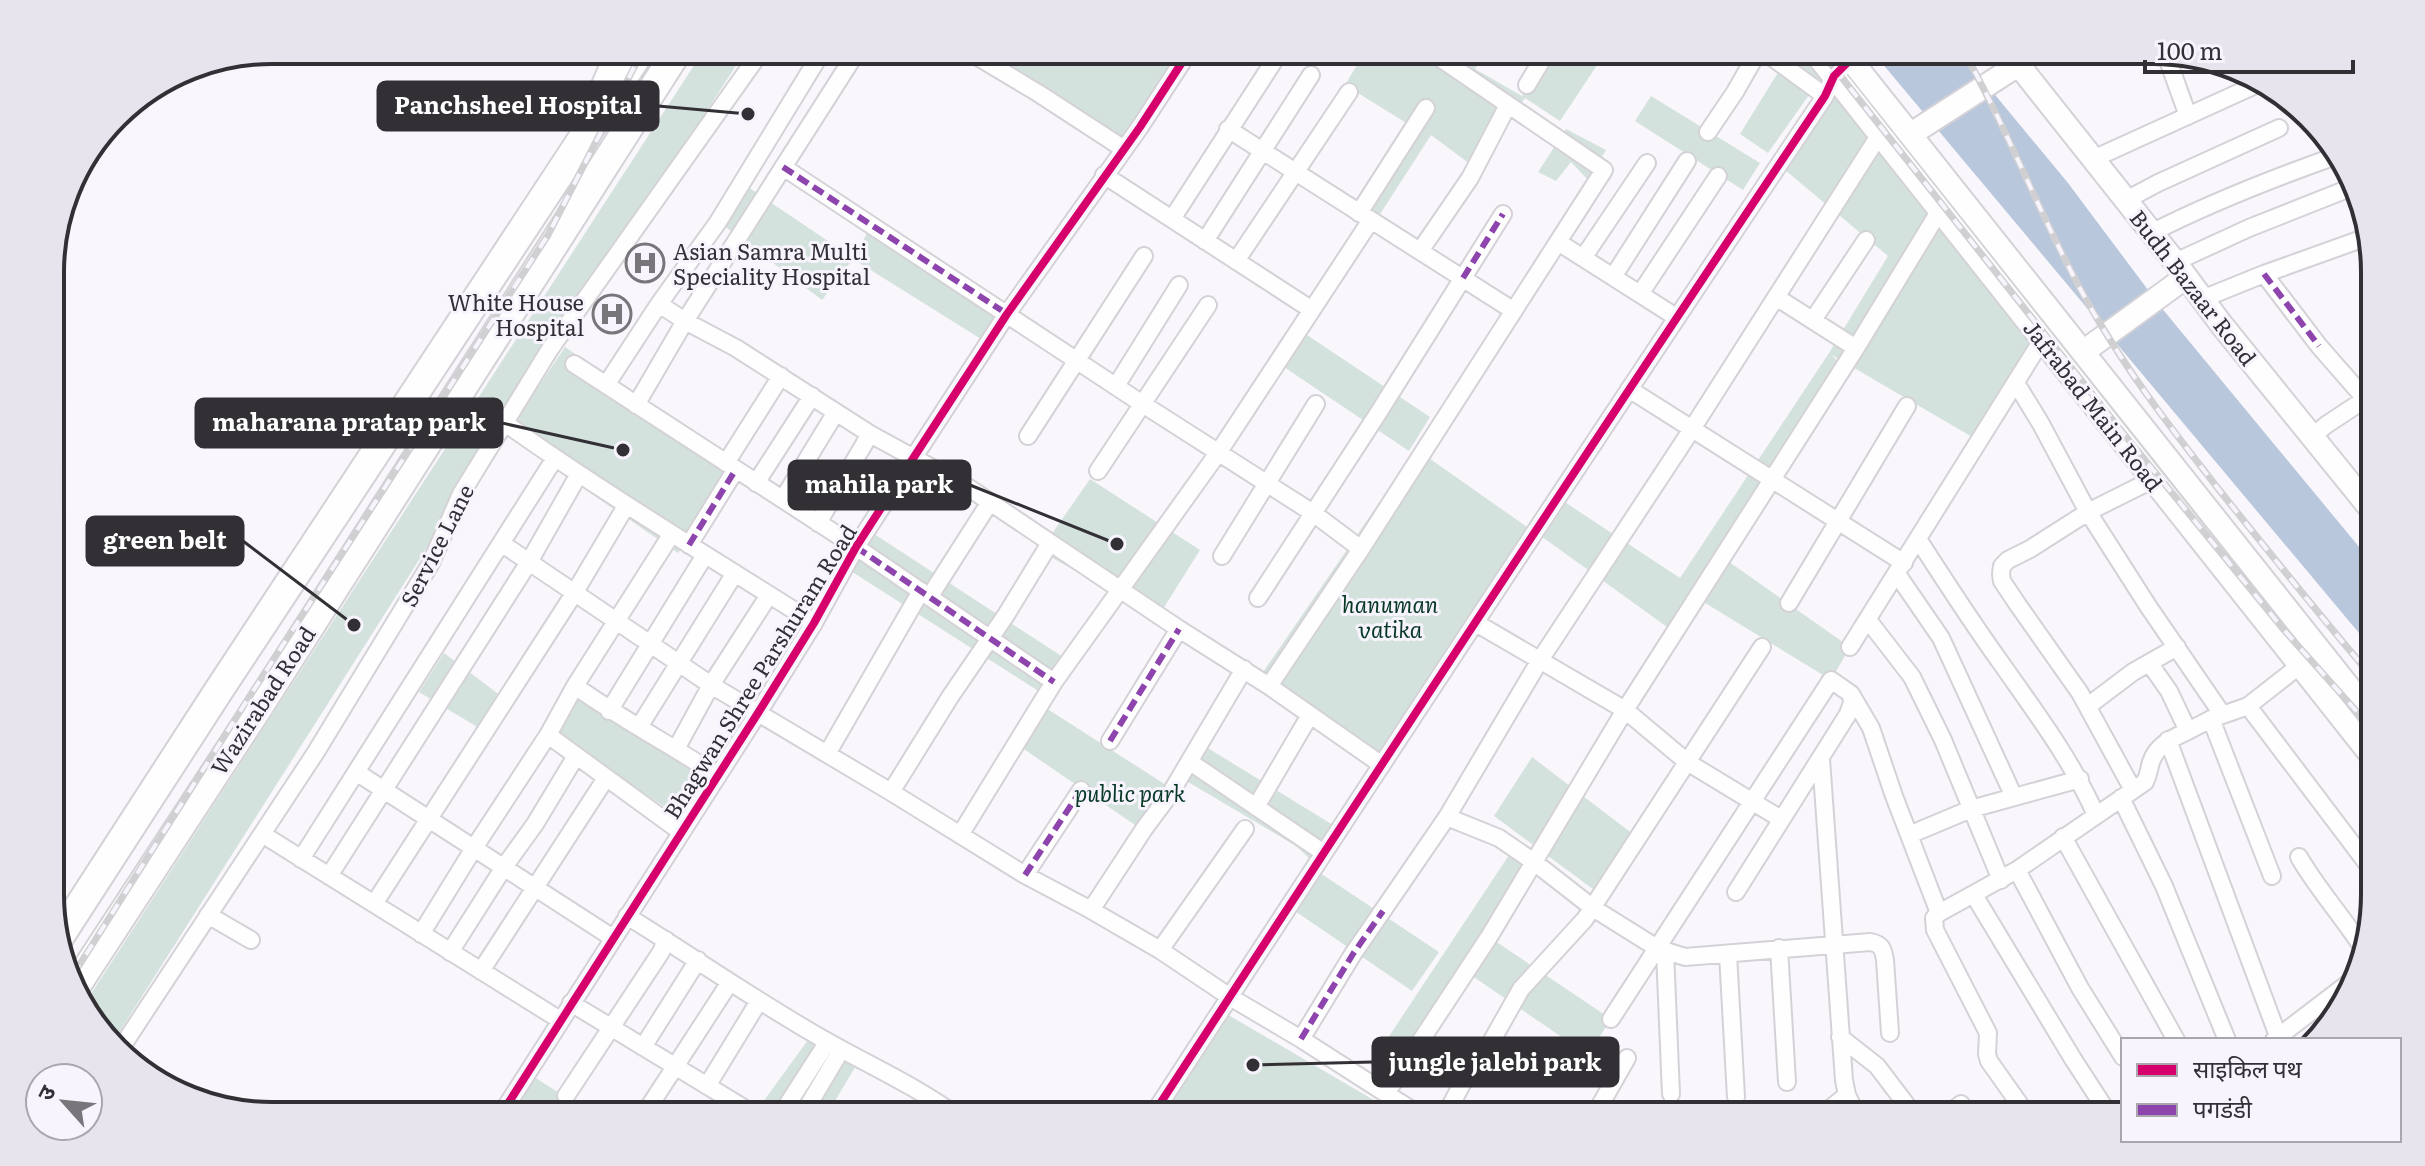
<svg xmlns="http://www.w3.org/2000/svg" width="2425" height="1166" font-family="Literata,'Noto Sans Devanagari',serif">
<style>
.green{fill:#d4e2dd}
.water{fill:#b9c7dc}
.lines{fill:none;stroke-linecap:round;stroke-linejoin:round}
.street-casing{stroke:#d4d2d7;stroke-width:20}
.secondary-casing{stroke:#d4d2d7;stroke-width:26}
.highway-casing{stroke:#d4d2d7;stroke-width:32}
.street{stroke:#fefeff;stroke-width:16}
.secondary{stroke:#fefeff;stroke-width:22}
.highway{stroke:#fefeff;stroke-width:28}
.rail-casing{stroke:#d0d0d2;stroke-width:7}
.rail{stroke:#f8f4fe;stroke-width:4;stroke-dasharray:12;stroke-linecap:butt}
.quiet{stroke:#8e44ad;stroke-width:6;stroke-dasharray:12 6;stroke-linecap:butt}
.cycleway-casing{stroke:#f8f4fe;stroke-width:13}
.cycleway{stroke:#d6006c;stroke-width:8}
.labels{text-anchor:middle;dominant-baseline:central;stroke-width:6;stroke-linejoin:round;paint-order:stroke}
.poi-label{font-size:22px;fill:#323035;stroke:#f8f4fe;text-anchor:start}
.street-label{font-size:22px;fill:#323035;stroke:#f8f4fe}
.park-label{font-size:22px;font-style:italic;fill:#083927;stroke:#f8f4fe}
.rim{fill:none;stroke:#323035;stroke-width:4}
.leader{fill:none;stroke:#323035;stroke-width:3}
.callout-dot{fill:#323035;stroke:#f8f4fe;stroke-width:3}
.callout{fill:#323035;stroke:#323035;stroke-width:3}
.callout-label{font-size:24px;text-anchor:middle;font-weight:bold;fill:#fff}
</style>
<rect width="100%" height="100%" fill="#f9f6fc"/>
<path class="green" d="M 704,50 L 746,50 L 513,412 L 113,1042 L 96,1029 L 85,1003 Z
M 981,50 L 1147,50 L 1178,69 L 1127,146 Z
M 1366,50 L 1450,50 L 1454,52 L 1455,50 L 1487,50 L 1475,69 L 1522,96 L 1553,50 L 1607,50 L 1560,121 L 1525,98 L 1478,170 L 1431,135 L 1375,222 L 1359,206 L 1408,124 L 1345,85 Z
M 1760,50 L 1812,50 L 2042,340 L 1979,441 L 1832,355 L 1843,368 L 1722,557 L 1850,647 L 1831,680 L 1697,598 L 1674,632 L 1534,531 L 1557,497 L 1680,578 L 1829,353 L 1888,256 L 1779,165 L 1824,95 L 1814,88 L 1768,153 L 1740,134 L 1782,66 Z
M 1651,96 L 1760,163 L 1743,190 L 1635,121 Z
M 1566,129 L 1606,150 L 1588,180 L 1571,162 L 1556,181 L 1538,172 Z
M 748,187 L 853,258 L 876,218 L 1003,303 L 981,339 L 853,259 L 822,300 L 723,225 Z
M 1304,333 L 1430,417 L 1409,451 L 1284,367 Z
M 565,347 L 741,466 L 678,553 L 506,435 Z
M 1416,449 L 1527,527 L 1459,644 L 1380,756 L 1259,678 Z
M 1090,479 L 1200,550 L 1158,617 L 1038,550 L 1049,538 Z
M 868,530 L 1063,657 L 1040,692 L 843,566 Z
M 444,653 L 505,699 L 484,731 L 419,692 Z
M 573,695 L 708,781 L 682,818 L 552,733 Z
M 1035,701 L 1166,785 L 1138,827 L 1009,739 Z
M 1198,742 L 1333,825 L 1311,860 L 1296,846 L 1173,773 Z
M 1532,757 L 1638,838 L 1601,895 L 1494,816 Z
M 1515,846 L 1534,862 L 1489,937 L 1611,1019 L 1588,1055 L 1465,971 L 1395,1080 L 1370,1065 Z
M 1314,869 L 1439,952 L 1412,991 L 1289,907 Z
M 1225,1013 L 1401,1116 L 1159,1116 Z
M 813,1033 L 860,1059 L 826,1116 L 753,1116 Z
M 528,1073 L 595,1116 L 509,1116 Z"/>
<path class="water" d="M 1871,50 L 1958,50 L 2068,183 L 2160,306 L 2374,565 L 2374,651 Z"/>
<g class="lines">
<g class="street-casing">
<path id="street" d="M 966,50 L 1038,93 L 1124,149
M 1762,50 L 1825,96
M 2165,52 L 2188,116
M 1527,85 L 1548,50
M 1228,129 L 1514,311
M 1708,132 L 1735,92 L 1759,50
M 2093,159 L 2260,83
M 783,167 L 1141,403 L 1313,513 L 1361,549
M 1104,175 L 1312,310
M 2126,200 L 2158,183 L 2279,128
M 1359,213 L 1426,108
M 1172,219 L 1281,50
M 2151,233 C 2210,203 2271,179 2333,157
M 1205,241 L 1311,75
M 1558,242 L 1676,317
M 1420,251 L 1470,178 L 1508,105
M 1583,258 L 1647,163
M 1236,261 L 1349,92
M 2175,262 L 2249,228 L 2350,188
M 2264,274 L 2319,346 L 2374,409
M 1613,277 L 1687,161
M 1640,294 L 1718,176
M 1776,297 L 1856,348
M 2202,299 L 2264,274 L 2370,236
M 659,304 L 685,321 L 736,348 L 870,434 L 969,488 L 1179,629 L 1269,686 L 1382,765
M 1813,320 L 1866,240
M 574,364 L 856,547 L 1054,682
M 2016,383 L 2041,424 L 2088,512 L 2148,606 L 2222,714
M 606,385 L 659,304 L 718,222 L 823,50
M 1116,386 L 1179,285
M 1629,389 L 1904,563
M 636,405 L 685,321 L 858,50
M 505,423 C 605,494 710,557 814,623
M 1028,436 L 1144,256
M 2312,437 L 2326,425 L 2373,394
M 726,463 L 781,376
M 1098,471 L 1208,305
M 756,483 L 812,396
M 783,499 L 836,412
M 818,523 L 870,434
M 1918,539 C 1945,581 1972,623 2001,663 C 2036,713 2071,759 2096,815
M 501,543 L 711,685 L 891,792 L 1025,875 L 1091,910 L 1160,950 L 1230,997 L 1301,1039 L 1421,1116
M 689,545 L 736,469
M 1222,556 L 1316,404
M 1897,574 L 1941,638 L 2014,797
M 930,596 L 990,502
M 1258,598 L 1377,415 L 1503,214
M 1789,603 L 1907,406
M 1868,620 L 1912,677 L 1943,740 L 2001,880
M 1476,623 L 1625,710 L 1687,762 L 1781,819
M 1850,647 L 2042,340
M 575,686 C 621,719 671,745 718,776
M 1269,686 L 1361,549 L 1604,170 L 1428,50
M 1851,694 L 1871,728 L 1894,796 L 1939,913
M 2088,706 L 2133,672 L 2177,647
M 2248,706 L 2375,874
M 609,711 L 705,555
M 2211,719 L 2272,876
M 639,727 L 735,573
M 2188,731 L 2211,719 L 2248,706 L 2299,666
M 548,735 L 681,832
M 2168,740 L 2278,1036
M 1110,741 L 1179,629
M 676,749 L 711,685 L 769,595
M 827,754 L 921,591
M 1821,759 L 1844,1080 L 1847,1095 L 1857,1116
M 1190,762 L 1324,853
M 356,772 L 613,938
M 2133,790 L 2080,693 L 2018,605 L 2002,581 L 2001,574 L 2002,566 L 2008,560 L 2030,549 L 2088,512 L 2152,480
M 891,792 L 950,697 L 1006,615 L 1050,543
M 2121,798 L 2164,886 L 2227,1040
M 1256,807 L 1310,715
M 1447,817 L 1499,838 L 1534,862 L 1593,908 L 1657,948 L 1685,957 L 1870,942 C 1882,944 1883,949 1885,960 L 1890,1033
M 262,834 L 560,1020
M 960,835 L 1054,682 L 1218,453 L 1371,220
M 1909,835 L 1971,809 L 2080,779
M 2063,837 L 2176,1040
M 2299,857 C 2318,890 2344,918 2364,950
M 301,859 L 555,458
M 2017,870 L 2080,988 L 2123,1057
M 1025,875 L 1081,790
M 329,876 L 529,562 L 579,474
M 1974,895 L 2073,1059 L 2110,1116
M 374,904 L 575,592 L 626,506
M 1091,910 L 1144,829 L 1170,794 L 1244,669
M 208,915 L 251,940
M 627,916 C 695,958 760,1004 830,1043 C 873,1067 917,1087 957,1116
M 421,934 L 474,848 L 548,735 L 575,686 L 671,535
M 1779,948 L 1787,1082
M 1160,950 L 1245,829
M 1665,951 L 1671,1094
M 450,952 L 504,867 L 535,824 L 576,756
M 1728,954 L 1736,1097
M 481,971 L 606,778
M 571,1003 L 757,1116
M 1611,1019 L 1831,680 L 1851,694 L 1852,703 L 1848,714 L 1736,892
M 1840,1037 L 1877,1066 L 1915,1116
M 1301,1039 L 1353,954 L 1447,817 L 1540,660 L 1692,429 L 1880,134
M 2274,1040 L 2359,975
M 643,1047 L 698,960
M 121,1048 L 316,752 L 431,563 L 461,494 L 550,349 L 762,50
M 707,1086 L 759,1001
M 1387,1092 L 1489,937 L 1625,710 L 1856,348 L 1940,210
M 566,1096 L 661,952 L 666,940
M 500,1116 L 758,713 L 814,623 L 856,547 L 914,457 L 1007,314 L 1140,127 L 1190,50
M 643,1116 L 730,982
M 780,1116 L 823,1049
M 802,1116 L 837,1057
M 1152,1116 C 1375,774 1598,434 1825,96 L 1834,76 L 1851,59
M 1445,1116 L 1462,1084 L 1490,1044 L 1521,989 L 1585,919 L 1762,647
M 1594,1116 L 1627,1058
M 1830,1116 L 1832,1107 L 1847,1095
M 1946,1116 L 1961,1104
M 2028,1116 L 1989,1061 L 1987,1054 L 1988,1033 L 1935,930 L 1934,918 L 1939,913 L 2017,870 L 2145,782 C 2149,774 2149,769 2151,762 C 2157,744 2173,738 2188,731 L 2169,691 L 2150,664"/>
</g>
<g class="secondary-casing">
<path id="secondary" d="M 1813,50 L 2375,760
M 1843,50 L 2375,720
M 2030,50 L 2021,63 L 2025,73 L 2175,262 L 2221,324 L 2374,513
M 594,106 L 618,50
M 1911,134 L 2021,63
M 2083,352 L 2186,277"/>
</g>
<g class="highway-casing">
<path id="highway" d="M 58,939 L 219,690 L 641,50
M 77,984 L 255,712 L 678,50"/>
</g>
<use href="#street" class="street"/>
<use href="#secondary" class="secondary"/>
<use href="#highway" class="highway"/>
<g class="rail-casing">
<path id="rail" d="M 1820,50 L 2123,433 L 2284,630 L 2375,732
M 1963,50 C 2016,144 2051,247 2109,338 C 2141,390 2179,438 2216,486 C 2268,551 2320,616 2374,679
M 73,975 L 246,702 L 548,235 L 643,50"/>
</g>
<use href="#rail" class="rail"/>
<path class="quiet" d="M 783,167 L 1007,314
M 2264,274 L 2319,346
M 1463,278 L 1503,214
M 689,545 L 736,469
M 856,547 L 1054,682
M 1110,741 L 1179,629
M 1025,875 L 1081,790
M 1301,1039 L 1353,954 L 1383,911"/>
<g class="cycleway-casing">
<path id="cycleway" d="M 500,1116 L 758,713 L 814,623 L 856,547 L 914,457 L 1007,314 L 1140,127 L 1190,50
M 1152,1116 C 1375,774 1598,434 1825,96 L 1834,76 L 1851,59"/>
</g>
<use href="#cycleway" class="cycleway"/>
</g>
<defs>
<g id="hospital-ring" transform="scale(2)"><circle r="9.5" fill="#f8f4fe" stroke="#78757b" stroke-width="1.5"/><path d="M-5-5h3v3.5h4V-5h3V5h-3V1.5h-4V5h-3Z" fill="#78757b"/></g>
</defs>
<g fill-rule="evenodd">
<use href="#hospital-ring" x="645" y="263"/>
<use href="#hospital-ring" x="612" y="314"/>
</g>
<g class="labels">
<g class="poi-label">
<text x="673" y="250">Asian Samra Multi<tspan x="673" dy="25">Speciality Hospital</tspan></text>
<text x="584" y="301" text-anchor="end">White House<tspan x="584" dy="25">Hospital</tspan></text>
</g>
<g class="street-label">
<text transform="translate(2194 287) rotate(52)">Budh Bazaar Road</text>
<text transform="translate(2094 405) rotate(52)">Jafrabad Main Road</text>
<text transform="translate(436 545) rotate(-63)">Service Lane</text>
<text transform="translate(759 671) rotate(-58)">Bhagwan Shree Parshuram Road</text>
<text transform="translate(262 700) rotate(-57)">Wazirabad Road</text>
</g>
<g class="park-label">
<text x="1390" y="603">hanuman<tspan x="1390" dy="25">vatika</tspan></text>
<text x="1130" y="792">public park</text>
</g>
</g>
<path d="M0 0H2425V1166H0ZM272 64H2153A208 208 0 0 1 2361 272V894A208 208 0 0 1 2153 1102H272A208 208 0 0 1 64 894V272A208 208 0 0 1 272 64Z" fill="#e8e4ee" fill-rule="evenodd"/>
<path class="rim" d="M272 64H2153A208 208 0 0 1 2361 272V894A208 208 0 0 1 2153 1102H272A208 208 0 0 1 64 894V272A208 208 0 0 1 272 64Z"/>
<path class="leader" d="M748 114L658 106M623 450L502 423M1117 544L970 485M354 625L243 541M1253 1065L1373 1062"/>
<g class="callout-dot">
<circle cx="748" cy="114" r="8"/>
<circle cx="623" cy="450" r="8"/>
<circle cx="1117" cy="544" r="8"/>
<circle cx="354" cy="625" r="8"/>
<circle cx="1253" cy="1065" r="8"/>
</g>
<g class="callout">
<rect x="378" y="82" width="280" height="48" rx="8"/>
<rect x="196" y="399" width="306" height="48" rx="8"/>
<rect x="789" y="461" width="181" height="48" rx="8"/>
<rect x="87" y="517" width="156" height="48" rx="8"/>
<rect x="1373" y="1038" width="245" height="48" rx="8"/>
</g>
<g class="callout-label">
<text x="518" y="114">Panchsheel Hospital</text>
<text x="349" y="431">maharana pratap park</text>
<text x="879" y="493">mahila park</text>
<text x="165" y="549">green belt</text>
<text x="1495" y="1071">jungle jalebi park</text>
</g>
<rect x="2121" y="1038" width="280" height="104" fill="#f8f4fe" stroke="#a9a6ae" stroke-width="2"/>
<rect x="2137" y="1064" width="40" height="12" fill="#d6006c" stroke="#a9a6ae" stroke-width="2"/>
<text x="2193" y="1078" font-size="24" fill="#323035">साइकिल पथ</text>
<rect x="2137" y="1104" width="40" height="12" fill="#8e44ad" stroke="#a9a6ae" stroke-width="2"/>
<text x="2193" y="1118" font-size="24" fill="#323035">पगडंडी</text>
<g transform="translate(64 1102) rotate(297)"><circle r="38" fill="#f8f4fe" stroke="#a9a6ae" stroke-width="2"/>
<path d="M0-6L14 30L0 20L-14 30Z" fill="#78757b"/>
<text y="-12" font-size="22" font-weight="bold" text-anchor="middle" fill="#323035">उ</text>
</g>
<path d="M2145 60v12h208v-12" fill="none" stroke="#323035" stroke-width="4"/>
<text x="2157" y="60" font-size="24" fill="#323035" stroke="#f8f4fe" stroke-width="6" paint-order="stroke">100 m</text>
</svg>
